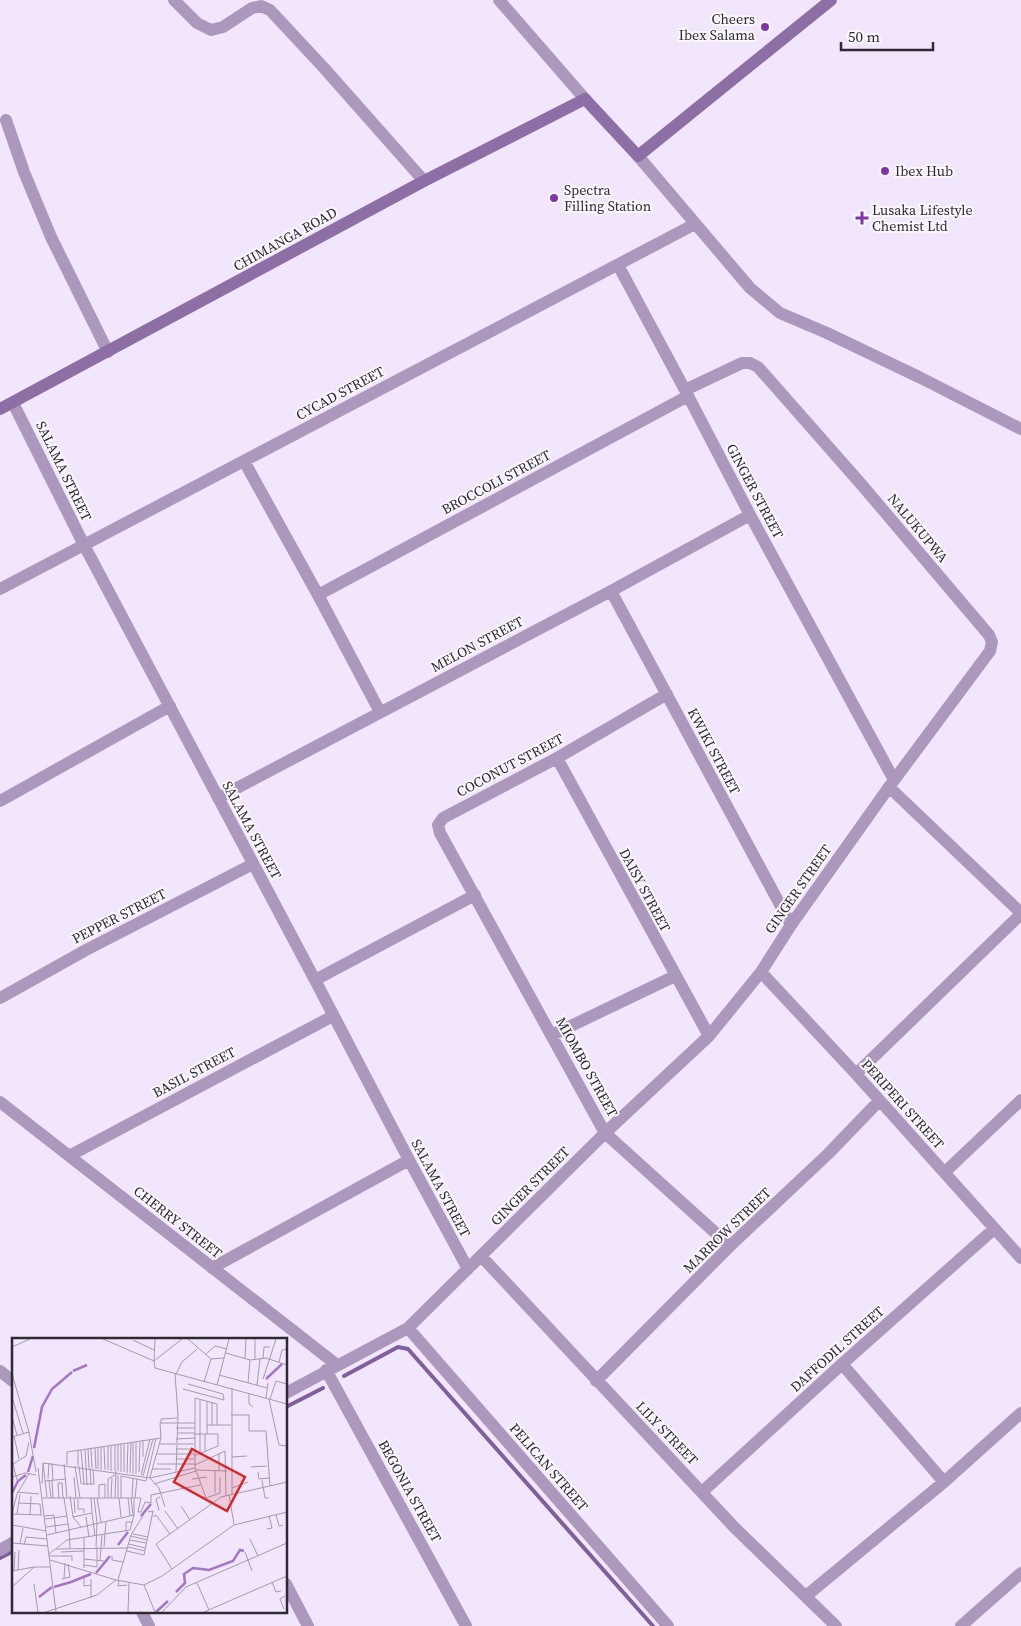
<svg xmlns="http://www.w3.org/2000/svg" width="1021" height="1626" font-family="'Source Serif 4',serif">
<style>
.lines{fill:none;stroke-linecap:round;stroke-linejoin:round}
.stream{stroke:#815f9b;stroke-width:4}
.street{stroke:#ac98bd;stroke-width:12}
.secondary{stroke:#8d6fa5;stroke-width:12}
.poi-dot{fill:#7d36a8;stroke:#fbf8fd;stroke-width:2}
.labels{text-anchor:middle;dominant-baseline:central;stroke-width:4;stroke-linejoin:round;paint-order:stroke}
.poi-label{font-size:14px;fill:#2e2933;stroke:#fbf8fd;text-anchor:start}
.street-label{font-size:14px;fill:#2e2933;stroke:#fbf8fd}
.inset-river{fill:none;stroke:#a576c8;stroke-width:2.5}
.inset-road{fill:none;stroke:#a49aac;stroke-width:1}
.view{fill:#d62828;fill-opacity:0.15;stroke:#d62828;stroke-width:2.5}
.inset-edge{fill:none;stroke:#2e2933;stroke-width:2.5}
</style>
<rect width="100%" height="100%" fill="#f2e6fc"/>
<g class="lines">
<path class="stream" d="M 344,1376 L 398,1347 L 408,1349 L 653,1626
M 286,1407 L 323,1388
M 0,1558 L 14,1551"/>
<path class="street" d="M 174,0 L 197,23 L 211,30 L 223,27 L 252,8 L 261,6 L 270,10 L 324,68 L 424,181
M 499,0 L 585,99
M 6,120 L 24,172 L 51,237 L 108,352
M 638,156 L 750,288 L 780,313 L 827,333 L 921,378 L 1021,429
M 618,265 L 685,390 L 750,515 L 894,780
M 13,403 L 84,545 L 315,980 L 409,1160 L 468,1269
M 244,461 L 318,595 L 380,712
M 0,589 L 695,224
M 611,591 L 791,925
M 318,595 L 688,396
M 667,694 L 557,758 L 443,818 L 438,825 L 440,833 L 605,1133 L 730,1246
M 557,758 L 709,1036
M 889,787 L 1021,913
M 218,798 L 611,591 L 750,515
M 0,801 L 170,706
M 761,972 L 856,1074 L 1021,1258
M 315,980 L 475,895
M 0,998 L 86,950 L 253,864
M 552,1035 L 675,976
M 856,1074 L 1021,914
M 0,1102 L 337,1365
M 69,1156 L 333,1016
M 945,1172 L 1021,1100
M 481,1256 L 735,1528 L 836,1626
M 212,1268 L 409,1160
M 408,1328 L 668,1626
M 842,1364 L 944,1482
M 326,1370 L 466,1626
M 0,1371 L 14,1382
M 596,1381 L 730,1246 L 828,1154 L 879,1101
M 286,1393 L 408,1328 L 605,1133 L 709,1036 L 761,972 L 791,925 L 889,787 L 990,651 L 992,642 L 989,635 L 861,484 L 758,367 L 750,363 L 742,363 L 685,390
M 702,1492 L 842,1364 L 994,1229
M 0,1550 L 14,1542
M 286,1584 L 308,1626
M 806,1596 L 944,1482 L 1021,1413
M 142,1612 L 149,1626
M 961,1626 L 1021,1573"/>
<path class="secondary" d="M 0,409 L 424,181 L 585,99 L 638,156 L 831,0"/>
</g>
<g class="poi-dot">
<circle cx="765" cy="27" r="5"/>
<circle cx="885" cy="171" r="5"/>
<circle cx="554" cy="198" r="5"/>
<path d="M859.5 210.5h5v5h5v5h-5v5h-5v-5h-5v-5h5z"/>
</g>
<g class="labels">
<g class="poi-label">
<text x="755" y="19" text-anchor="end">Cheers<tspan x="755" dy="16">Ibex Salama</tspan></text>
<text x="895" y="171">Ibex Hub</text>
<text x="564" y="190">Spectra<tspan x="564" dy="16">Filling Station</tspan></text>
<text x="872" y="210">Lusaka Lifestyle<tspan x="872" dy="16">Chemist Ltd</tspan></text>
</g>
<g class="street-label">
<text transform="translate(285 239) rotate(-29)">CHIMANGA ROAD</text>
<text transform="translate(340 393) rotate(-28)">CYCAD STREET</text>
<text transform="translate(64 471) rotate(64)">SALAMA STREET</text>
<text transform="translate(496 482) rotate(-28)">BROCCOLI STREET</text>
<text transform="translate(755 491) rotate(62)">GINGER STREET</text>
<text transform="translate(918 528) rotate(50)">NALUKUPWA</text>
<text transform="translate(477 644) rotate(-28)">MELON STREET</text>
<text transform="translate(714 751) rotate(62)">KWIKI STREET</text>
<text transform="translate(510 765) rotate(-28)">COCONUT STREET</text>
<text transform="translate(252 830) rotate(62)">SALAMA STREET</text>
<text transform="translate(798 889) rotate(-55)">GINGER STREET</text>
<text transform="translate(645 890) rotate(62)">DAISY STREET</text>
<text transform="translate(119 916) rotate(-27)">PEPPER STREET</text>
<text transform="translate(587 1067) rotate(61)">MIOMBO STREET</text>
<text transform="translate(194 1072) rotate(-28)">BASIL STREET</text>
<text transform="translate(903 1104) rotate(48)">PERIPERI STREET</text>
<text transform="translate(530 1186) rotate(-45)">GINGER STREET</text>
<text transform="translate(441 1188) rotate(62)">SALAMA STREET</text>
<text transform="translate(178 1222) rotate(38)">CHERRY STREET</text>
<text transform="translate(727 1230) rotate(-44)">MARROW STREET</text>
<text transform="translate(837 1349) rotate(-42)">DAFFODIL STREET</text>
<text transform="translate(667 1433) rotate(46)">LILY STREET</text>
<text transform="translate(549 1467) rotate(49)">PELICAN STREET</text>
<text transform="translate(410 1491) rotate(61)">BEGONIA STREET</text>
</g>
</g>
<g transform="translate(12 1338)">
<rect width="275" height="275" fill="#f2e6fc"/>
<path class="inset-river" d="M 61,33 L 75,27M 254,41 L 270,26M 22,110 L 30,69 L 40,51 L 60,34M 16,134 L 21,118M 0,155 L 6,143 L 14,137M 129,178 L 139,166M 106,207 L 116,194M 84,235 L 98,218M 59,244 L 79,236M 42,249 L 59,244M 164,254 L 173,245 L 172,236 L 181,230 L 197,232 L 221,223 L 228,212 L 232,213M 27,259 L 40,249M 144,274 L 156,263"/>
<path class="inset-road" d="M 91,1 L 142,23 L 143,30 L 275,66M 176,1 L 199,21 L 212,20M 243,1 L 243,21M 121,2 L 142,12M 0,9 L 18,1M 214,15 L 238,22 L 254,20 L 275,27M 193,17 L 203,8 L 215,11M 233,20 L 234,1M 251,20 L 252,9 L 258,9M 142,23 L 170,1M 142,23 L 143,1M 267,24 L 270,12 L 275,11M 0,36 L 17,94 L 0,99M 163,36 L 166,77 L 164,134M 164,36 L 170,24 L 185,11M 207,37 L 255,50M 251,41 L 264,1M 192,44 L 199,21M 236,45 L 238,22M 205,47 L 217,1M 245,47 L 248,21M 220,50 L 220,157M 171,51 L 212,62 L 211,56 L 176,46M 237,55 L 237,66 L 241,69M 0,59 L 11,95M 254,60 L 256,45M 257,61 L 267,107 L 275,108M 258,61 L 264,43 L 275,46M 195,63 L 195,96M 200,64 L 200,87M 219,77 L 237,77 L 237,93 L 254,93 L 258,148M 0,79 L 5,97M 149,85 L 149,81 L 165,80M 195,87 L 219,87M 205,87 L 205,66 L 183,60 L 183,130 L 194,160 L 208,155M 164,90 L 183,90M 17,94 L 24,134M 166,95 L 182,95M 182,96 L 206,96 L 206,108M 188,96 L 188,61M 188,96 L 188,116M 193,96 L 193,113M 2,98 L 7,121M 164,101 L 183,100M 131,103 L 131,119M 148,106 L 164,106M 166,106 L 182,106M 96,108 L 96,132M 99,108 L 99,133M 89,109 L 89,132M 92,109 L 93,132M 83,110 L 84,131M 86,110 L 86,131M 76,111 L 77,130M 79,111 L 80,130M 164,111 L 182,111M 69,112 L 72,146M 73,112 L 74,129M 213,113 L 214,158M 145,116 L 182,116M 207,116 L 207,133M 182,118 L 206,108M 220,119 L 235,118M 164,121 L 182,121M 0,122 L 5,142M 31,125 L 138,140 L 183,130M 31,125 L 35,159M 40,125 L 41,143M 1,126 L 14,118 L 17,104M 52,126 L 55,160M 145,126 L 183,126M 55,127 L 55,114 L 149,100M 183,127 L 213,113M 63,128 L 68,160M 66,128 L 66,112M 67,128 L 69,146M 74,129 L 75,147M 239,129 L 255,128M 26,130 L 44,274M 78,130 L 79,147M 140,131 L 159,131M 183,132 L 215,133M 103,133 L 103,107M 106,133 L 106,107M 203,133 L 203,155M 109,134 L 109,106M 112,134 L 112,106M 127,134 L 128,104M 246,134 L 247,141 L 257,140M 115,135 L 116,105M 118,135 L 119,105M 121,136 L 121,104M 124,136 L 124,104M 129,137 L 138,101M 131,138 L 141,101M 0,139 L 13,135 L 24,137M 62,139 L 64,160M 138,139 L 149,100 L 148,85 L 183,85M 208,139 L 208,155M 138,140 L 147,150 L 153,169M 36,141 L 37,125M 180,141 L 195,139M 250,142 L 253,160 L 257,160M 33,143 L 54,141M 37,143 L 39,160M 40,143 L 41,160M 50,145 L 51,160M 30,146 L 31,125M 70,146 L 82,146 L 81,131M 142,146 L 184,133M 220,150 L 236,144M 5,154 L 27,156M 217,157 L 222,186M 58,158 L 61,179M 30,160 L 129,160 L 126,174M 47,160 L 46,145 L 50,145M 52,160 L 57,192M 62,160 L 63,175M 66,160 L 66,171 L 72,171 L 72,175M 79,160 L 80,175M 82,160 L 85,185M 85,160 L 89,184M 87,160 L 87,147 L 93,146 L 93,160M 96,160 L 96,141 L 103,137M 99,160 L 100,140M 103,160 L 104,133M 106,160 L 106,137M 107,160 L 109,179M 109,160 L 109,138 L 134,143 L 144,100M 116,160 L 118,178M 119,160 L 121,177M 120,160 L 121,141M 123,160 L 125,141M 7,165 L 28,166 L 29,177M 169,168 L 178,182M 147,172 L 144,161 L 148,159M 153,173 L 166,191M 126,174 L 129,174 L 133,164 L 139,165 L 139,157 L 188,147M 0,176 L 5,156 L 17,136M 0,176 L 30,177M 5,176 L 8,156M 18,177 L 19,158M 264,177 L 267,188 L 271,187M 32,178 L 42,177 L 44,195M 74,179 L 77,199M 141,179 L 144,177 L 158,196M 33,181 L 55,178M 0,187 L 34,193M 34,189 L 56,186M 69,189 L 61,179 L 80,175 L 83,198M 255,191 L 260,190 L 257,178M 57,192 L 58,210M 114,193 L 114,184 L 121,184M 121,196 L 136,199M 35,197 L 122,177 L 122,160M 119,198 L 135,202M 238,201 L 246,218M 118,202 L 134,205M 0,205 L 36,208M 8,206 L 11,190M 117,206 L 133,210M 12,207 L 14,199 L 35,201M 84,209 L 85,185M 92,209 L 94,183M 116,209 L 133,213M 44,211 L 116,210M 115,213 L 132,217 L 141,173 L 136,174M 49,214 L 72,213M 233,214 L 240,233M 37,216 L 55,202 L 118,192 L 122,177M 37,218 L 60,218 L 60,223M 100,218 L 100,222 L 111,224M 72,221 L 92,223M 38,222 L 104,242M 88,222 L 90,197M 72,227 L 85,229 L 85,209M 72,230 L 72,199M 160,231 L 144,206 L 209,159 L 275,144M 6,232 L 7,212M 0,233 L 22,229M 2,233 L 3,214M 72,239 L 72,248 L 79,247M 52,240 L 53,225M 50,241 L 58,239 L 56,226M 106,242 L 119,197 L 132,176M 107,242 L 106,248 L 115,247M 260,244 L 264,254 L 269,253M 185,245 L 197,272M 22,246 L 26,274M 132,247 L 143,274M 0,249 L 22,229 L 38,229M 79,260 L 79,241M 272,271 L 268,261 L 273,258M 34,274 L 85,257 L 104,242 L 132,247 L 150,238 L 222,187 L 275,174M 116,274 L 117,244M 150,274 L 174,249 L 275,205M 192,274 L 275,238"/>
<path class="view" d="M 180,111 L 233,139 L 215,173 L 162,144 Z"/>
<rect width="275" height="275" class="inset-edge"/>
</g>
<path d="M841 42v8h92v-8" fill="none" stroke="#2e2933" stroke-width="2.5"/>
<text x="848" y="42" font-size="15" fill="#2e2933" stroke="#fbf8fd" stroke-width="4" paint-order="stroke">50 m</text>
</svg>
